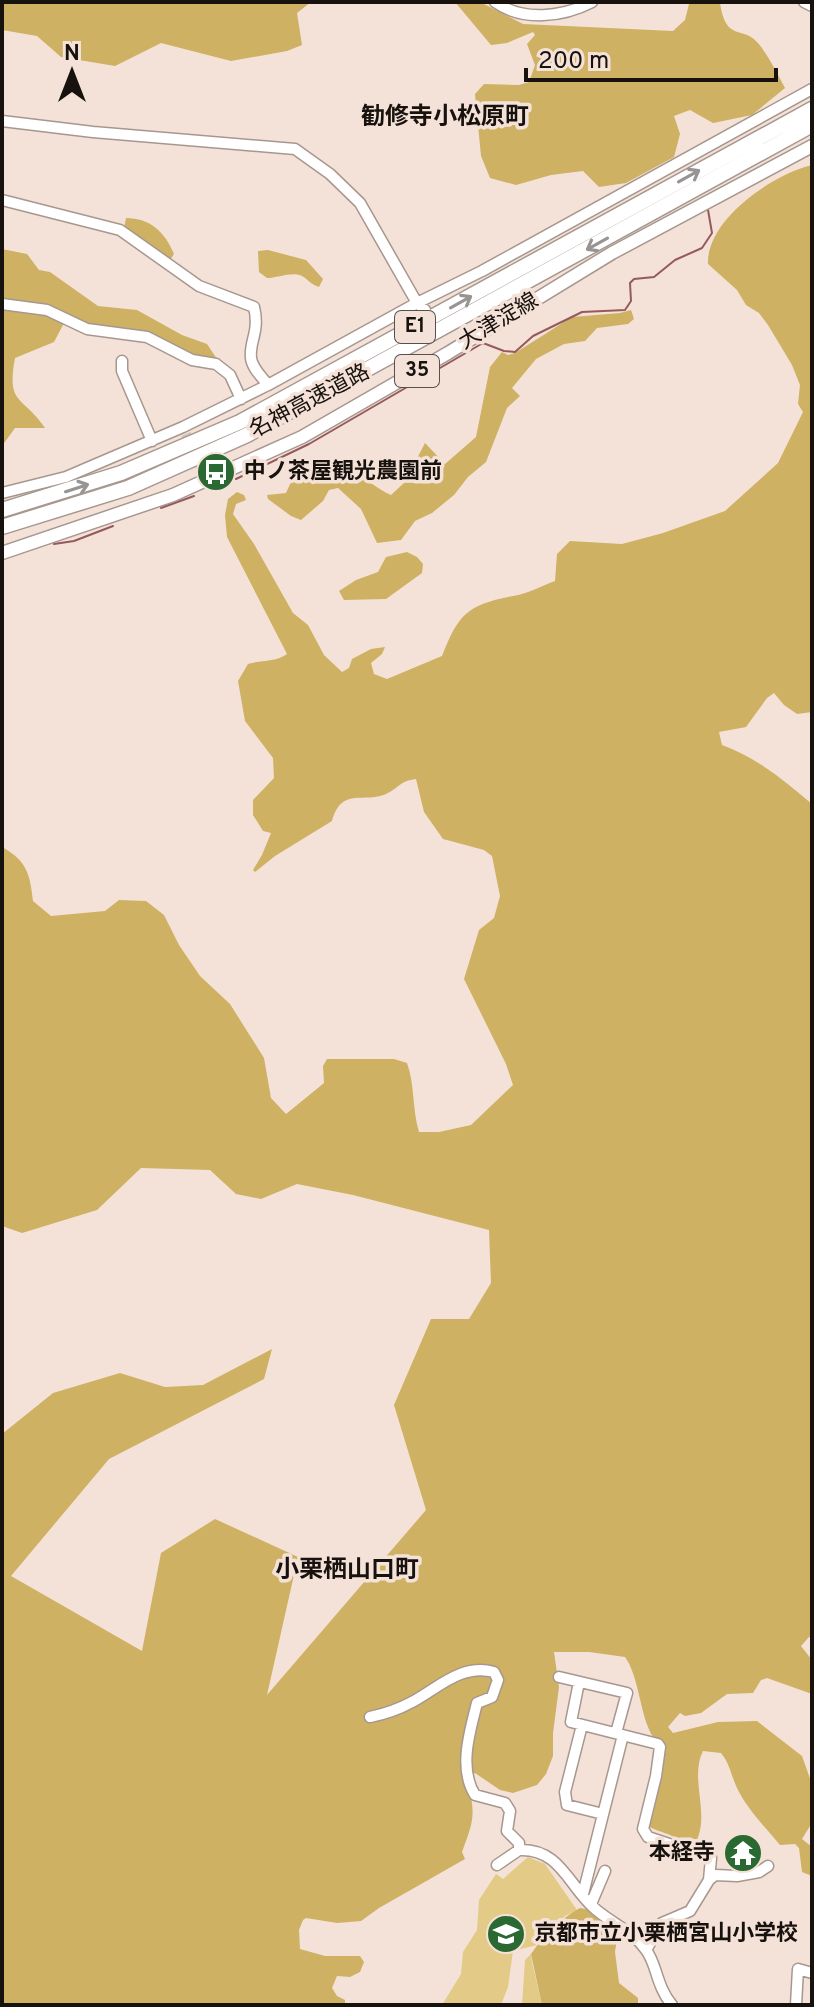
<svg xmlns="http://www.w3.org/2000/svg" width="814" height="2007" font-family="Overpass,'Noto Sans JP',sans-serif">
<style>
.green{fill:#e3ca87}
.forest{fill:#ceb162}
.lines{fill:none;stroke-linecap:round;stroke-linejoin:round}
.stream{stroke:#95595e;stroke-width:2}
.minor-tunnel{stroke:#d3c3ba;stroke-width:10;stroke-dasharray:10 5;stroke-linecap:butt}
.minor-casing{stroke:#a7978e;stroke-width:13}
.major-casing{stroke:#a7978e;stroke-width:15}
.highway-casing{stroke:#a7978e;stroke-width:17}
.minor{stroke:#fff;stroke-width:10}
.major{stroke:#fff;stroke-width:12}
.highway{stroke:#fff;stroke-width:14}
.oneway{stroke:#979493}
.labels{text-anchor:middle;dominant-baseline:central;stroke-width:7;stroke-linejoin:round;paint-order:stroke}
.shield{fill:#f4e2d8;stroke:#5a504b;stroke-width:2}
.shield-label{font-size:20px;font-weight:bold;fill:#18120e}
.street-label{font-size:22px;fill:#18120e;stroke:#f4e2d8}
.poi-label{font-size:22px;font-weight:bold;fill:#18120e;stroke:#f4e2d8;text-anchor:start}
.neighbourhood-label{font-size:24px;font-weight:bold;fill:#18120e;stroke:#f4e2d8}
</style>
<rect width="100%" height="100%" fill="#f4e2d8"/>
<path class="green" d="M 528,1857 L 545,1864 L 577,1910 L 565,1916 L 537,1945 L 513,1951 L 508,1987 L 501,2005 L 442,2005 L 461,1974 L 463,1952 L 477,1930 L 479,1900 L 496,1874 L 503,1879 Z
M 531,1954 L 532,1962 L 542,2005 L 522,2005 L 525,1960 Z"/>
<path class="forest" d="M 2,2 L 311,2 L 297,13 L 302,45 L 287,51 L 231,61 L 161,43 L 115,66 L 61,57 L 37,36 L 2,30 Z
M 455,2 L 480,2 L 523,24 L 673,31 L 685,20 L 689,4 L 694,2 L 720,3 C 726,43 743,25 758,43 C 768,55 777,73 785,88 L 752,115 L 713,123 L 690,110 L 674,116 L 680,134 L 674,157 L 626,183 L 599,187 L 583,171 L 551,175 L 516,185 L 490,178 L 481,156 L 475,94 L 484,84 L 519,85 L 529,82 L 535,65 L 527,44 L 535,35 L 533,32 L 507,43 L 491,45 Z
M 812,165 L 812,712 L 797,714 L 784,705 L 774,693 L 767,698 L 746,727 L 719,732 L 722,745 C 756,757 785,781 812,804 L 812,1637 L 809,1637 L 801,1646 L 812,1660 L 812,1694 L 767,1678 L 761,1680 L 753,1693 L 727,1694 L 701,1713 L 685,1716 L 680,1713 L 668,1727 L 673,1733 L 718,1722 L 757,1721 L 802,1756 L 812,1784 L 810,1826 L 802,1839 L 812,1847 L 812,1876 L 802,1872 L 799,1848 L 795,1844 L 780,1845 C 765,1827 747,1809 737,1788 C 731,1775 730,1764 721,1753 L 703,1751 C 688,1781 714,1819 692,1848 L 686,1847 C 678,1834 662,1834 650,1827 C 648,1805 662,1788 663,1767 C 665,1750 653,1741 648,1727 C 640,1707 637,1673 625,1657 L 589,1652 L 554,1652 L 559,1687 L 553,1733 L 553,1756 L 546,1774 L 537,1785 L 513,1793 L 500,1790 L 475,1773 L 467,1780 C 476,1814 474,1820 462,1852 L 465,1859 L 379,1908 L 361,1921 L 337,1923 L 306,1918 L 303,1920 L 299,1930 L 300,1949 L 325,1956 L 360,1956 L 364,1962 L 360,1972 L 350,1977 L 337,1976 L 332,1988 L 337,1996 L 345,2000 L 345,2005 L 2,2005 L 2,1434 L 53,1393 L 120,1373 L 165,1387 L 203,1385 L 272,1349 L 264,1379 L 109,1459 L 11,1576 L 142,1651 L 161,1553 L 215,1519 L 298,1557 L 267,1695 L 426,1510 L 394,1405 L 431,1319 L 469,1319 L 491,1283 L 489,1230 L 353,1195 L 297,1184 L 261,1199 L 236,1194 L 210,1170 L 141,1168 L 97,1210 L 22,1233 L 2,1226 L 2,847 C 27,861 30,874 33,901 L 51,916 L 105,911 L 119,900 L 146,901 L 164,915 L 179,945 L 200,976 L 230,1004 L 264,1058 L 271,1098 L 286,1114 L 324,1083 L 323,1066 L 327,1059 L 394,1059 L 407,1063 C 415,1085 412,1109 419,1132 L 439,1132 L 471,1125 L 513,1085 L 506,1064 L 464,979 L 479,930 L 494,918 L 500,896 L 492,856 L 484,850 L 443,839 L 424,812 L 416,779 C 400,781 401,786 388,793 C 365,805 342,785 332,821 L 275,856 L 255,872 L 253,870 L 262,855 L 271,833 L 263,831 L 253,815 L 253,800 L 274,778 L 273,758 L 245,721 L 238,681 L 248,664 C 262,660 276,662 287,654 L 227,537 L 225,515 L 228,499 L 237,492 L 244,495 L 246,500 L 236,504 L 233,514 L 254,544 L 293,613 L 308,625 L 324,655 L 342,672 L 349,668 L 352,659 L 371,649 L 385,647 L 382,654 L 371,663 L 374,674 L 387,679 L 442,656 C 459,613 468,605 513,596 C 527,594 541,586 555,581 L 557,554 L 570,541 L 622,544 L 663,533 L 725,511 L 778,463 L 803,412 L 798,404 L 800,385 L 792,365 L 768,325 L 759,313 L 746,305 L 737,290 L 708,264 C 706,220 773,174 812,165 Z
M 126,218 C 150,218 165,232 174,254 L 170,260 L 124,229 Z
M 2,249 L 27,254 L 39,270 L 50,272 L 98,306 L 137,310 L 182,335 L 207,344 L 219,362 L 195,358 L 152,336 L 120,336 L 75,320 L 63,325 L 54,342 L 15,358 C 6,406 23,395 45,428 L 15,428 L 2,446 Z
M 268,250 L 306,260 L 323,279 L 319,287 C 310,284 309,280 302,276 C 293,271 277,278 267,278 L 259,272 L 258,251 Z
M 631,310 L 634,319 L 628,324 L 597,328 L 585,341 L 564,344 L 536,359 L 512,388 L 520,396 L 507,408 L 486,462 L 468,477 L 454,495 L 432,513 L 415,521 L 401,540 L 377,543 L 361,509 L 338,488 L 329,490 L 323,501 L 301,520 L 291,516 L 268,499 L 267,495 L 286,493 C 318,421 350,476 391,495 L 405,482 L 425,443 L 445,464 L 476,437 L 490,367 L 502,352 L 508,355 L 515,353 L 572,317 L 620,313 Z
M 407,552 L 417,557 L 423,564 L 422,573 L 386,599 L 344,600 L 339,591 L 356,580 L 378,572 L 386,557 Z
M 580,1908 L 591,1910 L 618,1932 L 615,1952 L 619,1983 L 638,1998 L 638,2005 L 542,2005 L 531,1954 C 544,1935 560,1919 580,1908 Z"/>
<g class="lines">
<path class="stream" d="M 236,479 L 309,444 L 483,343 L 504,351 L 515,352 L 533,336 L 582,312 L 625,310 L 631,301 L 630,283 L 634,279 L 654,277 L 675,260 L 702,248 L 712,233 L 708,210
M 161,508 L 194,496
M 54,544 L 74,541 L 113,526"/>
<path class="minor-tunnel" d="M 186,434 L 203,471"/>
<g class="minor-casing">
<path id="minor" d="M 495,2 C 523,22 563,17 592,2
M 804,2 L 812,6
M 2,121 L 93,132 L 295,149 L 330,174 L 360,203 L 417,303 L 425,310
M 2,200 L 120,230 L 199,286 L 254,307 C 260,332 249,341 251,358 C 252,368 262,377 268,385
M 2,304 L 47,310 L 87,329 L 147,337 L 192,360 L 216,364 L 230,375 L 241,399
M 122,361 L 122,371 L 152,441
M 2,493 L 66,477 L 183,427 L 268,385 L 417,303 L 482,271 L 812,89
M 559,1677 L 627,1693 L 616,1733
M 579,1682 L 571,1722 L 658,1744 L 660,1747 L 656,1776 L 643,1829 L 648,1837 L 711,1858 L 709,1880
M 370,1717 C 385,1714 399,1709 412,1702 C 438,1688 462,1663 494,1672 L 498,1680 L 492,1697 L 477,1703 C 470,1731 458,1768 475,1795 L 505,1803 L 510,1811 L 507,1831 L 519,1843 L 519,1850
M 582,1725 L 565,1792 L 567,1805 L 603,1814
M 497,1865 L 519,1850 C 559,1848 568,1884 593,1907 C 610,1923 632,1930 646,1950 C 657,1964 656,1986 672,2005
M 583,1894 L 623,1735
M 591,1904 L 605,1871
M 646,1950 L 662,1923 L 690,1911 L 709,1880 L 715,1875 L 737,1876 L 759,1872 L 768,1866
M 796,2005 L 798,1969 L 812,1973"/>
</g>
<g class="major-casing">
<path id="major" d="M 2,553 L 173,495 L 302,437 L 448,353 L 612,253 L 812,146"/>
</g>
<g class="highway-casing">
<path id="highway" d="M 2,510 L 121,473 L 240,422 L 812,109
M 2,527 L 128,488 L 247,435 L 812,125"/>
</g>
<use href="#minor" class="minor"/>
<use href="#major" class="major"/>
<use href="#highway" class="highway"/>
</g>
<defs><path id="oneway-shaft" d="M-6 0H5M1.5-3L5.5 0L1.5 3" fill="none" stroke-width="1.6" stroke-linecap="round" stroke-linejoin="round" transform="scale(2)"/></defs>
<g class="oneway">
<use href="#oneway-shaft" transform="translate(689 176) rotate(-29)"/>
<use href="#oneway-shaft" transform="translate(597 244) rotate(151)"/>
<use href="#oneway-shaft" transform="translate(461 302) rotate(-29)"/>
<use href="#oneway-shaft" transform="translate(77 488) rotate(-18)"/>
</g>
<defs>
<g id="bus-disc" transform="scale(2)"><circle r="9.5" fill="#2a6931" stroke="#f4e2d8"/><path d="M-5-6H5V4H4V6H2V4H-2V6H-4V4H-5ZM-3.5-4V0h7V-4ZM-3.5 1.2v1.5H-2V1.2ZM2 1.2v1.5H3.5V1.2Z" fill="#fff"/></g>
<g id="temple-disc" transform="scale(2)"><circle r="9.5" fill="#2a6931" stroke="#f4e2d8"/><path d="M0-6L5-2H3V0L6.5 2.5H4V6H1.5V3h-3V6H-4V2.5H-6.5L-3 0V-2H-5Z" fill="#fff"/></g>
<g id="school-disc" transform="scale(2)"><circle r="9.5" fill="#2a6931" stroke="#f4e2d8"/><path d="M0-5L7-2L0 1L-7-2ZM-4 1L0 2.5L4 1V4Q0 6-4 4Z" fill="#fff"/></g>
</defs>
<g fill-rule="evenodd">
<use href="#bus-disc" x="216" y="472"/>
<use href="#temple-disc" x="743" y="1853"/>
<use href="#school-disc" x="506" y="1934"/>
</g>
<g class="labels">
<g class="shield">
<rect x="395" y="311" width="40" height="32" rx="6"/>
<rect x="395" y="355" width="44" height="32" rx="6"/>
</g>
<g class="shield-label">
<text x="415" y="327">E1</text>
<text x="417" y="371">35</text>
</g>
<g class="street-label">
<text transform="translate(499 322) rotate(-31)">大津淀線</text>
<text transform="translate(310 402) rotate(-28)">名神高速道路</text>
</g>
<g class="poi-label">
<text x="244" y="472">中ノ茶屋観光農園前</text>
<text x="715" y="1853" text-anchor="end">本経寺</text>
<text x="534" y="1934">京都市立小栗栖宮山小学校</text>
</g>
<g class="neighbourhood-label">
<text x="445" y="118">勧修寺小松原町</text>
<text x="347" y="1571">小栗栖山口町</text>
</g>
</g>
<rect width="814" height="2007" fill="none" stroke="#18120e" stroke-width="8"/>
<g transform="translate(72 72)" stroke="#f4e2d8" stroke-width="6" paint-order="stroke">
<path d="M0-6L14 30L0 20L-14 30Z" fill="#18120e"/>
<text y="-12" font-size="22" font-weight="bold" text-anchor="middle" fill="#18120e">N</text>
</g>
<path d="M526 68v12h250v-12" fill="none" stroke="#18120e" stroke-width="4"/>
<text x="538" y="68" font-size="24" fill="#18120e" stroke="#f4e2d8" stroke-width="6" paint-order="stroke">200 m</text>
</svg>
